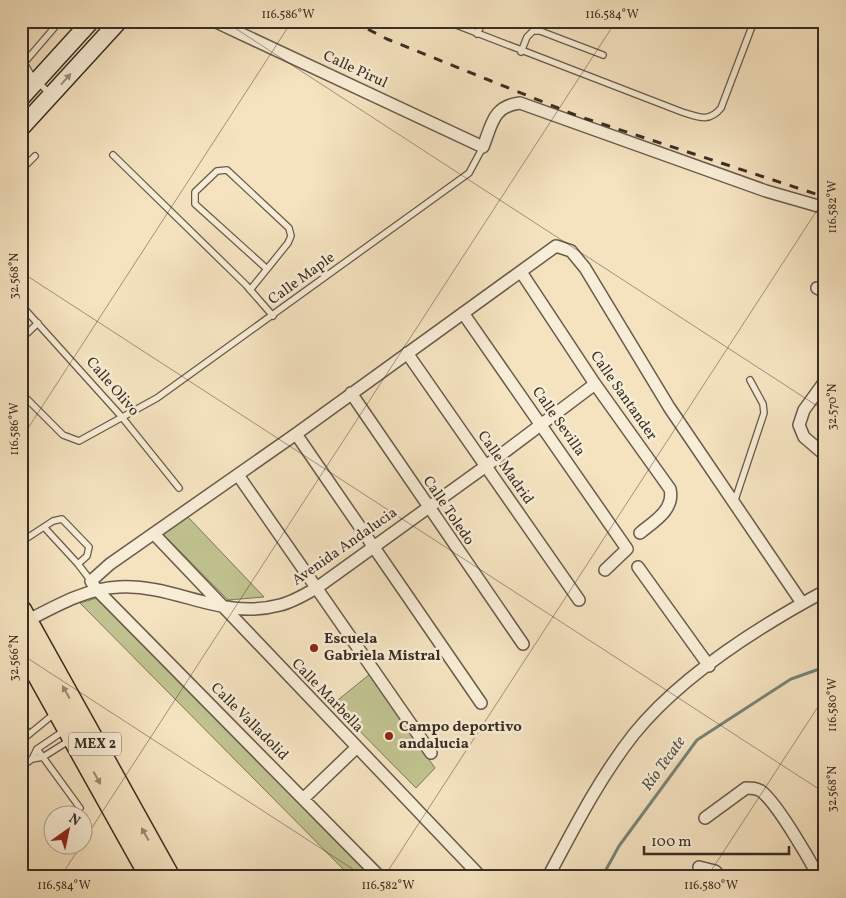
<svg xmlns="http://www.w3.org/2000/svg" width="846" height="898" font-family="Vollkorn,serif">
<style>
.green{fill:#c0c390;stroke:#7d785a}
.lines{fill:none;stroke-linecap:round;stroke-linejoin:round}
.stream{stroke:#758479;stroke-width:3}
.lane-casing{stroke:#695a4b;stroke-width:8}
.street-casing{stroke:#695a4b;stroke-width:14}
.secondary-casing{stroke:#3a2d24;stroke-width:19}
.highway-casing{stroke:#3a2d24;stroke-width:24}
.lane{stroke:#f8edd6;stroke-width:5.5}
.street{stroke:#f8edd6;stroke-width:11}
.secondary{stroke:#f8edd6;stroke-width:16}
.highway{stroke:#f5e3c0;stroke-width:21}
.rail{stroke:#3a2d24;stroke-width:3;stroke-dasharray:9 9;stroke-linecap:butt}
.oneway{fill:#998d7d}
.oneway2{fill:#988872}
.ticks{fill:none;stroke:#3a2d24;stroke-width:1;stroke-opacity:0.45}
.poi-dot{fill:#8f2418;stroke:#f8edd6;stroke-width:2}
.labels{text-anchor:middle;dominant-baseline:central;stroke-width:5;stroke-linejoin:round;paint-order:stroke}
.shield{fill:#f8edd6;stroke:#736759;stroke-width:1}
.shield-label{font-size:14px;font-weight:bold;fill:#3a2d24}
.street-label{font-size:15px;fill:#3a2d24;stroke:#f8edd6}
.poi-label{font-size:15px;font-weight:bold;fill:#3a2d24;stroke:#f8edd6;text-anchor:start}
.water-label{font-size:16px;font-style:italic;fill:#525148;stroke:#f8edd6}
.neatline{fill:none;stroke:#3a2d24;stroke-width:2}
.ticks-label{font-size:12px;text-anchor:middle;fill:#3a2d24}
</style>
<rect width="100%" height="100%" fill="#f5e3c0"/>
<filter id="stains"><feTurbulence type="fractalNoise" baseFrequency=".004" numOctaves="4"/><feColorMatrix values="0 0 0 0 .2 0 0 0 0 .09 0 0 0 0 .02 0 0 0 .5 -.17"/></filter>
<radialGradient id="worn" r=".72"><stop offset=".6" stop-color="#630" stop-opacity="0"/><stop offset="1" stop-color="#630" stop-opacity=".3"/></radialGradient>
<path class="green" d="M 188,517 L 264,597 L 228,600 L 162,533 Z
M 100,597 L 374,877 L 351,877 L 80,603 Z
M 370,674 L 435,768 L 416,788 L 333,704 Z"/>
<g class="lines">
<path class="stream" d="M 602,877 L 619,846 L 697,740 L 791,679 L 825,667"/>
<g class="lane-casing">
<path id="lane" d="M 446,21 L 682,112 C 698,117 709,123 721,108 L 754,21
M 741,21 L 752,27
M 477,34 L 483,21
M 521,52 L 527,37 L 533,31 L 540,31 L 603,55
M 50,94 L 31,75 L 24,63 L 60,21
M 113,155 L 246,285 L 273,316
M 21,170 L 35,156
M 250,290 L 288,243 L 291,236 L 289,228 L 227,170 L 217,171 L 195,192 L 195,204 L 267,269
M 21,305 L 121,416 L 179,488
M 21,339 L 38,323
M 21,393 L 63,435 L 79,441 L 157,398 L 469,173 L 483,147
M 734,503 L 764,413 L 763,404 L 750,380
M 44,527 L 78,564
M 21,542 L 53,521 L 62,519 L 89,547 L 87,556 L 78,564 L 91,581
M 21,723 L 29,734
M 21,741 L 55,713
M 37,749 L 80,808
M 32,759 L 37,749 L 65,730
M 21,767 L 32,759 L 43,757 L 70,740"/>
</g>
<g class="street-casing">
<path id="street" d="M 214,21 L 483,147 C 492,124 493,106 520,103 L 766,191 L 825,208
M 521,272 L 595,384 L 670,489 C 675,510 653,522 640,533
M 817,288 L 825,292
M 463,313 L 627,549 L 605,570
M 407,353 L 579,600
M 825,381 L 804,410 L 799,425 L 804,437 L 825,455
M 351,393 L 523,644
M 296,434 L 481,703
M 238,475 L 431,753
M 154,534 L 481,877
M 638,567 L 709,666
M 23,623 C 52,608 86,588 119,587 C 177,584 221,621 280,605 C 293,602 306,594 318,587 L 486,466 L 595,384
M 303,799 L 356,748
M 705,818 L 746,788 C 752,788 756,788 761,791 C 777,803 808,857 819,877
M 699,867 L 715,871 L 721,877
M 380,877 L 96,589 L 91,581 L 110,564 L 296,434 L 556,246 L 571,251 L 585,268 L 669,407 L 802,603
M 548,877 C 574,828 600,777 634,734 C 681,676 760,626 825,591"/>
</g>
<g class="secondary-casing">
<path id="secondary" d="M 21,98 L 91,21
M 21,128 L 119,21"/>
</g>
<g class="highway-casing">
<path id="highway" d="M 21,611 L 169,877
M 21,644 L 151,877"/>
</g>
<use href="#lane" class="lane"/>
<use href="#street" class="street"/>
<use href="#secondary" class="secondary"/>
<use href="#highway" class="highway"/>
<path class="rail" d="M 352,21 L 387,39 L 578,116 L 825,197"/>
</g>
<defs><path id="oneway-solid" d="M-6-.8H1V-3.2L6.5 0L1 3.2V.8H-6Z" transform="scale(1.25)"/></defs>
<use class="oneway" href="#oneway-solid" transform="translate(66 79) rotate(-48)"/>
<g class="oneway2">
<use href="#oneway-solid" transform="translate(66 692) rotate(-119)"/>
<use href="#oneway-solid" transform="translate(97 778) rotate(61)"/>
<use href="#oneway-solid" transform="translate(145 834) rotate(-119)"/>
</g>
<path class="ticks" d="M 224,21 L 825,411M 812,21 L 825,30M 21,272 L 825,793M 21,439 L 292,21M 21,654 L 365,877M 82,843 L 616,21M 60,877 L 81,846M 384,877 L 825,198M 707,877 L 825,696"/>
<g class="poi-dot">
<circle cx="314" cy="648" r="5"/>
<circle cx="389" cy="736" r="5"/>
</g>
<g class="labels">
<rect class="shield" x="69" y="732.5" width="52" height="23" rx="4"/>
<g class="shield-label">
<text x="95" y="744">MEX 2</text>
</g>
<g class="street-label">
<text transform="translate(355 70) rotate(25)">Calle Pirul</text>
<text transform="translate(302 279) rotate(-36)">Calle Maple</text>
<text transform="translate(112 387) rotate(49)">Calle Olivo</text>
<text transform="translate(623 396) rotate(55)">Calle Santander</text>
<text transform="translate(558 422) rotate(55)">Calle Sevilla</text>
<text transform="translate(505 468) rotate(55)">Calle Madrid</text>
<text transform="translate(448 511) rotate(56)">Calle Toledo</text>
<text transform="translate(345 547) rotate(-35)">Avenida Andalucia</text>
<text transform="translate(327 696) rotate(46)">Calle Marbella</text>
<text transform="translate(249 722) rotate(45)">Calle Valladolid</text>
</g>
<g class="poi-label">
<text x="324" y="639">Escuela<tspan x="324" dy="17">Gabriela Mistral</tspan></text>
<text x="399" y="727">Campo deportivo<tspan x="399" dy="17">andalucia</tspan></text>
</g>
<g class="water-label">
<text transform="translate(664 764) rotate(-54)">Río Tecate</text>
</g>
</g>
<rect width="846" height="898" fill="none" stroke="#f5e3c0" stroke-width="55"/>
<g transform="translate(68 830) rotate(33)"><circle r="24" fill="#f8edd6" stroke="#aca08f"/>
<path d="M0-4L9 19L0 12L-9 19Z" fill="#8f2418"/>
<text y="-8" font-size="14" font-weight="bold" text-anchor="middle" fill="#3a2d24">N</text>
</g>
<path d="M644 846v8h145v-8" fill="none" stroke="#3a2d24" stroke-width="2.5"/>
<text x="651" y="846" font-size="15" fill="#3a2d24" stroke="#f8edd6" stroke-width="4" paint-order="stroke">100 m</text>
<rect x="28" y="28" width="790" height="842" class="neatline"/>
<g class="ticks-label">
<text x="288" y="18">116.586°W</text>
<text x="612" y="18">116.584°W</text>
<text transform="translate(832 207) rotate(-90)" y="4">116.582°W</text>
<text transform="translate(14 276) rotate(-90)" y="4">32.568°N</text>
<text transform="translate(832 407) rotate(-90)" y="4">32.570°N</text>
<text transform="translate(14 429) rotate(-90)" y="4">116.586°W</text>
<text transform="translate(14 658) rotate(-90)" y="4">32.566°N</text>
<text transform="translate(832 705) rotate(-90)" y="4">116.580°W</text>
<text transform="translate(832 789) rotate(-90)" y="4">32.568°N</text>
<text x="64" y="889">116.584°W</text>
<text x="388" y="889">116.582°W</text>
<text x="711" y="889">116.580°W</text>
</g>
<rect width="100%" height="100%" filter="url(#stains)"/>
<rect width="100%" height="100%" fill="url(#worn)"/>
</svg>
